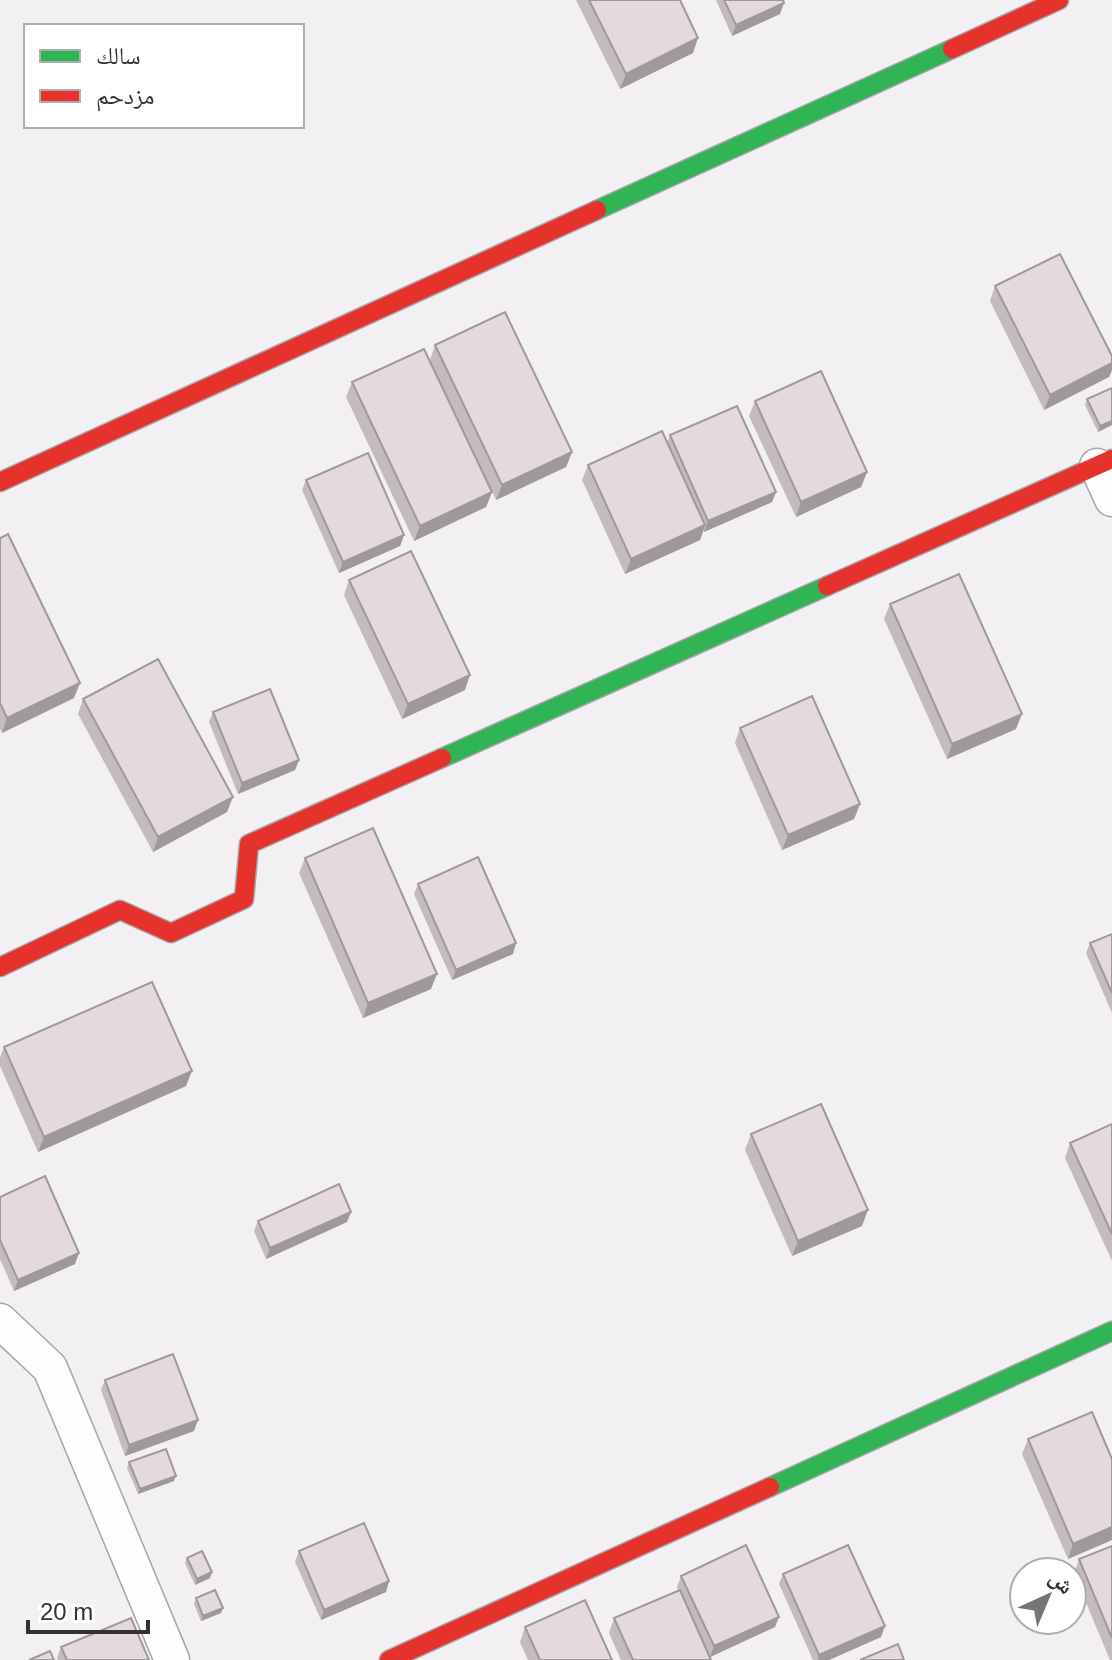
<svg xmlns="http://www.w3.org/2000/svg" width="1112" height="1660" font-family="Helvetica,'Noto Naskh Arabic',sans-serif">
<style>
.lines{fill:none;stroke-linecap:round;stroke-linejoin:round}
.street-casing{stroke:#a7a5a7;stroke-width:37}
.fast-casing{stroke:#a7a5a7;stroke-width:21}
.jam-casing{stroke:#a7a5a7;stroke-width:21}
.street{stroke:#fdfdfd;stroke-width:34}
.fast{stroke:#30b455;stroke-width:18}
.jam{stroke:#e5322d;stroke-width:18}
.wall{fill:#c3bbc0}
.shaded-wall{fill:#9f989c}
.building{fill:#e3d9df;stroke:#9f989c;stroke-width:2}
</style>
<rect width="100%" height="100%" fill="#f3f0f3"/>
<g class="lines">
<g class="street-casing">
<path id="street" d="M 1097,466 L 1112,499
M 0,1321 L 50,1368 L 172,1660"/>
</g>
<g class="fast-casing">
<path id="fast" d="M 597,210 L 952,49
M 442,758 L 827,586
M 770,1487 L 1112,1331"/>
</g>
<g class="jam-casing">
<path id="jam" d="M 952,49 L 1059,0
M 0,482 L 597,210
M 827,586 L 1112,459
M 0,967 L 120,910 L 171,933 L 244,899 L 249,844 L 442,758
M 389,1660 L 770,1487"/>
</g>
<use href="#street" class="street"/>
<use href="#fast" class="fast"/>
<use href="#jam" class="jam"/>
</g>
<path class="wall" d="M 576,0 L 680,0 L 693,53 L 620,89 Z
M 716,0 L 783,0 L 780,14 L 732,36 Z
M 995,286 L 1112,356 L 1112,370 L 1109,377 L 1044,410 L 990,301 Z
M 435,345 L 572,452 L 566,467 L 496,500 L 440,381 L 492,492 L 486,507 L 414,541 L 346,397 L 352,382 L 430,360 Z
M 1112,388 L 1112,425 L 1098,432 L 1085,405 L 1087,399 Z
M 755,401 L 867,472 L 861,487 L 796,517 L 749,416 Z
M 670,435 L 776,492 L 772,502 L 704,532 L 704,530 L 700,540 L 625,574 L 582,480 L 588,465 L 667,443 Z
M 306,480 L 404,535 L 400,546 L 339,573 L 302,490 Z
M 0,538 L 74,698 L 2,733 L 0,729 Z
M 349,580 L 465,690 L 402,719 L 344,595 Z
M 890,604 L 1016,729 L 947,759 L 884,619 Z
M 83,699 L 227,812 L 153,852 L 78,714 Z
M 213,712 L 299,760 L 295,770 L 238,794 L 209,722 Z
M 740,728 L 860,804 L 854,819 L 782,850 L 735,743 Z
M 305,858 L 431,989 L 363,1018 L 299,873 Z
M 418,884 L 516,943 L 513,954 L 452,980 L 414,894 Z
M 1112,934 L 1112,1013 L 1086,953 L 1090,943 Z
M 4,1047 L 186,1086 L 38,1152 L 0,1066 L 0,1057 Z
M 1112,1124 L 1112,1261 L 1065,1158 L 1070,1143 Z
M 751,1134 L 862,1226 L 792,1256 L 745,1150 Z
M 0,1197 L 75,1264 L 14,1291 L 0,1259 Z
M 258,1221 L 347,1222 L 266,1259 L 254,1231 Z
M 105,1380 L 194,1431 L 125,1456 L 101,1390 Z
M 1028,1439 L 1112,1459 L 1112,1540 L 1068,1559 L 1022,1454 Z
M 129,1462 L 174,1481 L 138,1494 L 127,1468 Z
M 1112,1546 L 1112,1660 L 1110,1660 L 1074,1574 L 1079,1559 Z
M 299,1551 L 389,1581 L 386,1592 L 321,1620 L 295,1562 Z
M 187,1558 L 210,1578 L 195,1585 L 185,1563 Z
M 783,1574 L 881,1637 L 829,1660 L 813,1660 L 779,1584 Z
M 681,1576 L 775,1627 L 710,1657 L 711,1660 L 621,1660 L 609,1633 L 614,1618 L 678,1590 L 677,1587 Z
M 196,1598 L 221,1613 L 201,1621 L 194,1604 Z
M 525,1627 L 612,1660 L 528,1660 L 520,1642 Z
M 61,1647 L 149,1660 L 58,1660 L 57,1658 Z"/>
<path class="shaded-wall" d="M 784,3 L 780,14 L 732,36 L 736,25 Z
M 698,38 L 693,53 L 620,89 L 626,74 Z
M 1112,363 L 1112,370 L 1109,377 L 1044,410 L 1050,395 Z
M 1112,421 L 1112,425 L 1098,432 L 1100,426 Z
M 572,452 L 566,467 L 496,500 L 502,485 Z
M 867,472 L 861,487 L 796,517 L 801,502 Z
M 492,492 L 486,507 L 414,541 L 420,526 Z
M 776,492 L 772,502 L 704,532 L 708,521 Z
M 705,525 L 700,540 L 625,574 L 631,559 Z
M 404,535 L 400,546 L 339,573 L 343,562 Z
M 470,675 L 465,690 L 402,719 L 408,704 Z
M 80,683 L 74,698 L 2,733 L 7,718 Z
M 1022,714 L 1016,729 L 947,759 L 952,744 Z
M 299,760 L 295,770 L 238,794 L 242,783 Z
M 233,797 L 227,812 L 153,852 L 158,837 Z
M 860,804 L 854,819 L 782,850 L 788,835 Z
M 516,943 L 513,954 L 452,980 L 456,970 Z
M 437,974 L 431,989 L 363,1018 L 368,1003 Z
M 192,1071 L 186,1086 L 38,1152 L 44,1137 Z
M 868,1210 L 862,1226 L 792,1256 L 798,1241 Z
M 351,1212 L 347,1222 L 266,1259 L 270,1248 Z
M 79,1253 L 75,1264 L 14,1291 L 18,1280 Z
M 198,1420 L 194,1431 L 125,1456 L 129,1445 Z
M 176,1476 L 174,1481 L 138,1494 L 140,1489 Z
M 1112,1527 L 1112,1540 L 1068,1559 L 1073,1544 Z
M 212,1572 L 210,1578 L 195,1585 L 197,1579 Z
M 389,1581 L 386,1592 L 321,1620 L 324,1610 Z
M 223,1608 L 221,1613 L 201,1621 L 203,1616 Z
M 779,1617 L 775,1627 L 710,1657 L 714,1646 Z
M 885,1626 L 881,1637 L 829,1660 L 818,1660 L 819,1655 Z"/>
<path class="building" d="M 589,0 L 680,0 L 698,38 L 626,74 Z
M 724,0 L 783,0 L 784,3 L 736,25 Z
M 1060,254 L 1112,356 L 1112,363 L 1050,395 L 995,286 Z
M 505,312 L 572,452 L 502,485 L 435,345 Z
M 424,349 L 492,492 L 420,526 L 352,382 Z
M 821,371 L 867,472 L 801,502 L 755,401 Z
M 1112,388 L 1112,421 L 1100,426 L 1087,399 Z
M 737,406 L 776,492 L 708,521 L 670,435 Z
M 662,431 L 705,525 L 631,559 L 588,465 Z
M 368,453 L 404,535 L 343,562 L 306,480 Z
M 8,534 L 80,683 L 7,718 L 0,703 L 0,538 Z
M 411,551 L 470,675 L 408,704 L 349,580 Z
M 959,574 L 1022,714 L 952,744 L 890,604 Z
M 158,659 L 233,797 L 158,837 L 83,699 Z
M 270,689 L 299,760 L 242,783 L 213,712 Z
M 812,696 L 860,804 L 788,835 L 740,728 Z
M 373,828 L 437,974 L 368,1003 L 305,858 Z
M 478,857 L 516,943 L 456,970 L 418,884 Z
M 1112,934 L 1112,993 L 1090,943 Z
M 152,982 L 192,1071 L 44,1137 L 4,1047 Z
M 821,1104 L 868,1210 L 798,1241 L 751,1134 Z
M 1112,1124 L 1112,1234 L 1070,1143 Z
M 45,1176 L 79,1253 L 18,1280 L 0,1240 L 0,1197 Z
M 339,1184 L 351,1212 L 270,1248 L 258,1221 Z
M 173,1354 L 198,1420 L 129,1445 L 105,1380 Z
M 1092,1412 L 1112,1459 L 1112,1527 L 1073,1544 L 1028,1439 Z
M 166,1449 L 176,1476 L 140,1489 L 129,1462 Z
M 364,1523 L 389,1581 L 324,1610 L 299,1551 Z
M 746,1545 L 779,1617 L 714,1646 L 681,1576 Z
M 848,1545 L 885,1626 L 819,1655 L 783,1574 Z
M 1112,1546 L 1112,1638 L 1079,1559 Z
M 202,1551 L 212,1572 L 197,1579 L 187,1558 Z
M 215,1590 L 223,1608 L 203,1616 L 196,1598 Z
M 680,1590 L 711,1660 L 633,1660 L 614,1618 Z
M 585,1600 L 612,1660 L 540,1660 L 525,1627 Z
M 131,1618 L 149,1660 L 67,1660 L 61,1647 Z
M 898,1644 L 904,1660 L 860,1660 Z
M 50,1651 L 54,1660 L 29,1660 Z"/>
<rect x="24" y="24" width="280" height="104" fill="#ffffff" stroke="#adadad" stroke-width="2"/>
<rect x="40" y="50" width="40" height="12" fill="#30b455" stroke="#adadad" stroke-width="2"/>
<text x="96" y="64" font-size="24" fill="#333133">سالك</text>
<rect x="40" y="90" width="40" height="12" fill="#e5322d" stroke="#adadad" stroke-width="2"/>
<text x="96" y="104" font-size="24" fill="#333133">مزدحم</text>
<g transform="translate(1048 1596) rotate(44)"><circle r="38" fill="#ffffff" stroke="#adadad" stroke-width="2"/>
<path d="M0-6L14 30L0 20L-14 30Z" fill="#767476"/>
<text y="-12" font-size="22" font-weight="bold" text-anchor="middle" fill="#333133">ش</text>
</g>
<path d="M28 1620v12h120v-12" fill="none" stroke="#333133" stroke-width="4"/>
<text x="40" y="1620" font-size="24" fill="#333133" stroke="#ffffff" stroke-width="6" paint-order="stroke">20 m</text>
</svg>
